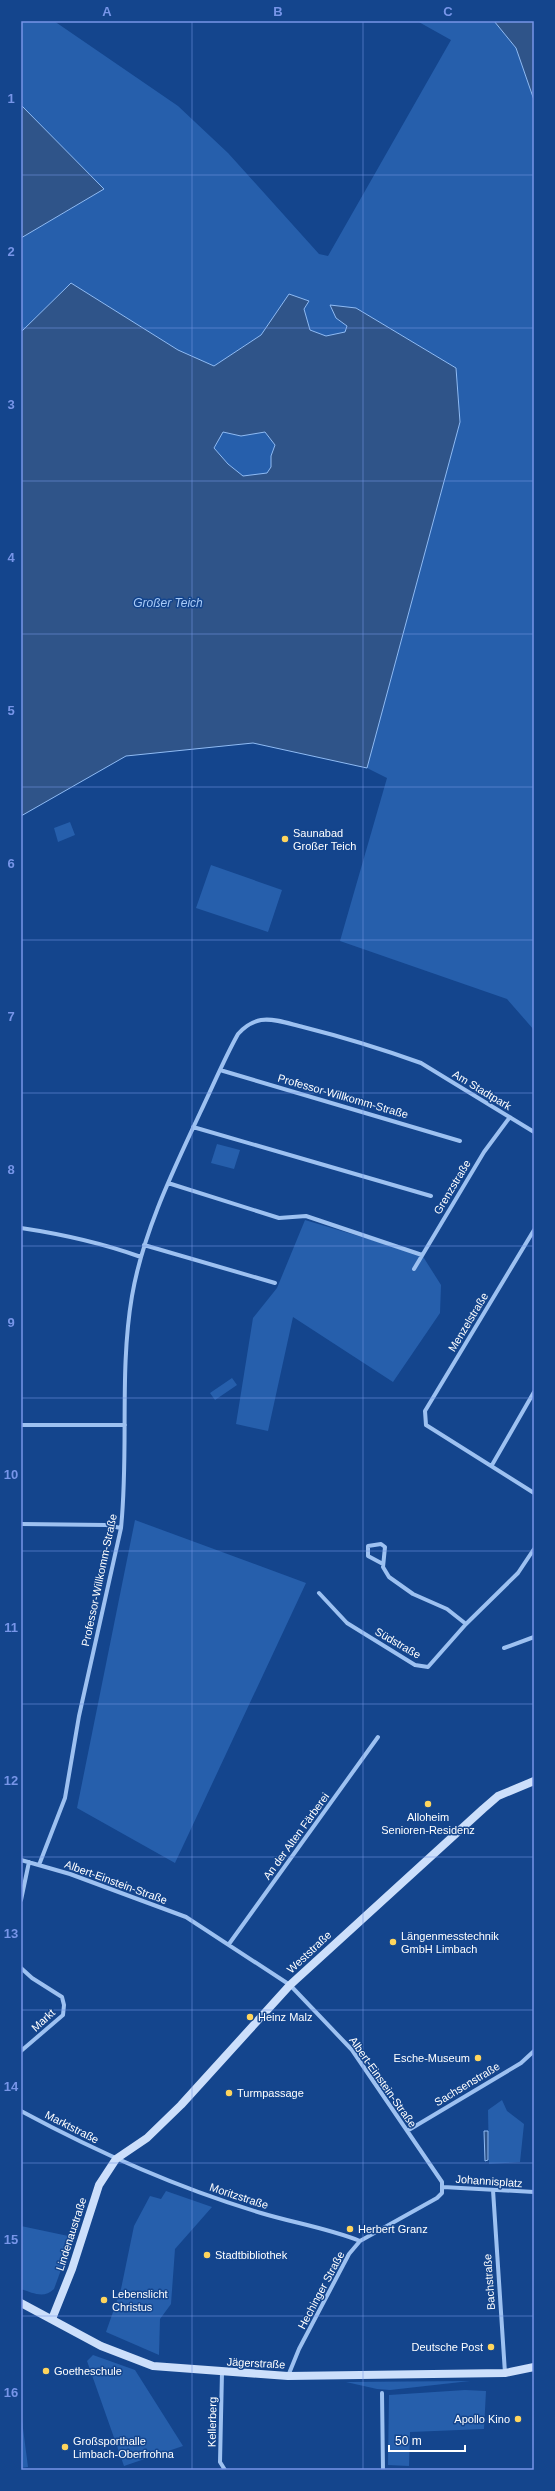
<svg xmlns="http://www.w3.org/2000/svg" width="555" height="2491" font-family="Helvetica,sans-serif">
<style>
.green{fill:#265fac}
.water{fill:#2f5489;stroke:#8fbbf4;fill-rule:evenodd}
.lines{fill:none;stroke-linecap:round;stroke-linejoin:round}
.street{stroke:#9dc1f1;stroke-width:4}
.secondary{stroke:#ccdffb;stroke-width:8}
.grid{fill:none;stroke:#7795e8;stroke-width:1;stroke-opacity:0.55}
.poi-dot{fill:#ffd55d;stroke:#14458d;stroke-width:1.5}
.labels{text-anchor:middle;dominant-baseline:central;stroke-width:3;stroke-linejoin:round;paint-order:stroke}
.poi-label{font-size:11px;fill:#fff;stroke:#14458d;text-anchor:start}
.street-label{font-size:11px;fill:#fff;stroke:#14458d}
.water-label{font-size:12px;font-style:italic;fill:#a9cbf8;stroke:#14458d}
.neatline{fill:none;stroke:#7795e8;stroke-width:1.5}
.grid-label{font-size:13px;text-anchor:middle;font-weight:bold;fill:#7795e8}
</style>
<rect width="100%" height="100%" fill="#14458d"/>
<path class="green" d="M 21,21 L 54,21 L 178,106 L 228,153 L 319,254 L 328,256 L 451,40 L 417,21 L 494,21 L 516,48 L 534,100 L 534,1030 L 507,999 L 340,941 L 387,778 L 367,768 L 460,422 L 456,368 L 356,308 L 336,318 L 347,326 L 345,332 L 326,336 L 310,330 L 304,309 L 309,301 L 289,294 L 261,335 L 214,366 L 178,350 L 71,283 L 21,332 L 21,238 L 104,189 L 21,105 Z
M 223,432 L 241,436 L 265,432 L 275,445 L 271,456 L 271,467 L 267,473 L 243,476 L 228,464 L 214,448 Z
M 70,822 L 75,835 L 58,842 L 54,828 Z
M 211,865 L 282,890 L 268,932 L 196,908 Z
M 217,1144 L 240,1150 L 234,1169 L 211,1163 Z
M 305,1220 L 422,1255 L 441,1285 L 440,1313 L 393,1382 L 293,1317 L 268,1431 L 236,1424 L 253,1318 L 277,1288 Z
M 232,1378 L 237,1385 L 215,1400 L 210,1393 Z
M 135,1520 L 306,1583 L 175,1863 L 77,1808 Z
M 502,2100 L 507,2111 L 524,2124 L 520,2162 L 489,2164 L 488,2110 Z
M 166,2191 L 212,2207 L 175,2249 L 171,2304 L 160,2319 L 159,2355 L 106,2332 L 121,2289 L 134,2226 L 150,2196 L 161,2199 Z
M 21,2226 L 73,2237 L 54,2289 C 44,2299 33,2293 21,2289 Z
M 93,2355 L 135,2370 L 183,2446 L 124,2466 L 87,2361 Z
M 470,2381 L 390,2390 L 377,2389 L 346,2382 Z
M 465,2390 L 486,2391 L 484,2429 L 410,2432 L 409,2466 L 388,2465 L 389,2395 Z
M 21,2413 L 28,2467 L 21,2468 Z"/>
<path class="water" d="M 494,21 L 534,21 L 534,100 L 516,48 Z
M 21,105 L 104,189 L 21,238 Z
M 71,283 L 178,350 L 214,366 L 261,335 L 289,294 L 309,301 L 304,309 L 310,330 L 326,336 L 345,332 L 347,326 L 336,318 L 330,305 L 356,308 L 456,368 L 460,422 L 367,768 L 253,743 L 126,756 L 21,816 L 21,332 ZM 223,432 L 241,436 L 265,432 L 275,445 L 271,456 L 271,467 L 267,473 L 243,476 L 228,464 L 214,448 Z
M 484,2131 L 488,2131 L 488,2160 L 485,2161 Z"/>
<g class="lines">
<path class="street" d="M 220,1070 L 460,1141
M 193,1127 L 431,1196
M 168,1183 L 279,1218 L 306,1216 L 422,1255
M 21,1228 C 61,1234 102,1243 141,1257
M 534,1230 L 425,1411 L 426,1425 L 534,1493
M 144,1245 L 275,1283
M 414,1269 L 484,1152 L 510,1117
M 21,1425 L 125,1425
M 492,1465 L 534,1392
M 21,1524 L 106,1525 L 121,1528
M 383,1564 L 368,1556 L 368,1546 L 381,1544 L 385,1547 L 383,1567 L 389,1577 L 413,1594 L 447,1609 L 466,1624 L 518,1573 L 534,1549
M 319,1593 L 347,1623 L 415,1665 L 428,1667 L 466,1624
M 504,1648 L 534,1637
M 21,1860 L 70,1874 L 186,1917 L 290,1985 L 352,2050 L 442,2182 L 442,2193 L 437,2198 L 360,2241 L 349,2254 L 299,2349 L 288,2376
M 39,1865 L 65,1798 L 79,1716 L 121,1528 C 129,1451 119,1372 132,1296 C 143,1232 173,1171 200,1113 C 213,1086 224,1059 238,1034 C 245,1026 251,1022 261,1020 C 275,1018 290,1024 303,1027 C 343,1037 382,1049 421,1063 L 534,1132
M 21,1900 L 29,1862
M 229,1944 L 378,1737
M 21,1968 L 32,1978 L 62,1997 L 64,2005 L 63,2015 L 21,2051
M 21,2111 C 97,2152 178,2188 261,2213 C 294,2223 327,2228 360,2241
M 407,2131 L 521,2063 L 534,2051
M 443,2187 L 534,2192
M 493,2190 L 505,2373
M 222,2372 L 220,2462 L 225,2470
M 382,2393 L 383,2470"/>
<path class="secondary" d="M 21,2303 L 101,2346 L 153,2366 L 288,2376 L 505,2373 L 534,2367
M 52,2319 L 72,2269 L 99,2185 L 116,2159 L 147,2138 L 181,2105 L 290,1985 L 483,1809 L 498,1796 L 534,1781"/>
</g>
<path class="grid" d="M 192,21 L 192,2470M 363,21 L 363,2470M 21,175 L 534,175M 21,328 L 534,328M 21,481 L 534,481M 21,634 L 534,634M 21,787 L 534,787M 21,940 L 534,940M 21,1093 L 534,1093M 21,1246 L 534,1246M 21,1398 L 534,1398M 21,1551 L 534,1551M 21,1704 L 534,1704M 21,1857 L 534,1857M 21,2010 L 534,2010M 21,2163 L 534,2163M 21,2316 L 534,2316"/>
<g class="poi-dot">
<circle cx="285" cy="839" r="4"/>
<circle cx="428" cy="1804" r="4"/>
<circle cx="393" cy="1942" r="4"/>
<circle cx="250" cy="2017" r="4"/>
<circle cx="478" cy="2058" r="4"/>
<circle cx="229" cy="2093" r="4"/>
<circle cx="350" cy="2229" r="4"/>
<circle cx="207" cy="2255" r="4"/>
<circle cx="104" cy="2300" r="4"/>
<circle cx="491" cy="2347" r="4"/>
<circle cx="46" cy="2371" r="4"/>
<circle cx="518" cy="2419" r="4"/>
<circle cx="65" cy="2447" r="4"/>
</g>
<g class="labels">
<g class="poi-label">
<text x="293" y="833">Saunabad<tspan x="293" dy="13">Großer Teich</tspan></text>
<text x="428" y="1817" text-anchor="middle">Alloheim<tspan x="428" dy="13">Senioren-Residenz</tspan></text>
<text x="401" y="1936">Längenmesstechnik<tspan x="401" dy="13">GmbH Limbach</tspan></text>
<text x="258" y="2017">Heinz Malz</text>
<text x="470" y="2058" text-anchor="end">Esche-Museum</text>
<text x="237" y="2093">Turmpassage</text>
<text x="358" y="2229">Herbert Granz</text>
<text x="215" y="2255">Stadtbibliothek</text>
<text x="112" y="2294">Lebenslicht<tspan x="112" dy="13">Christus</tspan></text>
<text x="483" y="2347" text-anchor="end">Deutsche Post</text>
<text x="54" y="2371">Goetheschule</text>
<text x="510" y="2419" text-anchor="end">Apollo Kino</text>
<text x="73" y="2441">Großsporthalle<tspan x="73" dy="13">Limbach-Oberfrohna</tspan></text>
</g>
<g class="street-label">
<text transform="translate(482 1090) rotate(31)">Am Stadtpark</text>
<text transform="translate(343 1096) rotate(16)">Professor-Willkomm-Straße</text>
<text transform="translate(452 1187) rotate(-59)">Grenzstraße</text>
<text transform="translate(468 1322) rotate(-59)">Menzelstraße</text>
<text transform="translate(99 1580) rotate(-78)">Professor-Willkomm-Straße</text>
<text transform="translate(398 1643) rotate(30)">Südstraße</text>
<text transform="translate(296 1836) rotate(-54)">An der Alten Färberei</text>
<text transform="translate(116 1882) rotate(20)">Albert-Einstein-Straße</text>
<text transform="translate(309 1952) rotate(-43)">Weststraße</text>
<text transform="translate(43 2020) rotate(-43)">Markt</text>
<text transform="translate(383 2082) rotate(55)">Albert-Einstein-Straße</text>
<text transform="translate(467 2084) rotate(-31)">Sachsenstraße</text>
<text transform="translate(72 2127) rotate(27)">Marktstraße</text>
<text transform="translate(489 2181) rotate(4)">Johannisplatz</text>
<text transform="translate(239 2196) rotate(18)">Moritzstraße</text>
<text transform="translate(71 2234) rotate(-72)">Lindenaustraße</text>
<text transform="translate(489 2282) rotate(-94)">Bachstraße</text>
<text transform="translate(321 2290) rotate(-62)">Hechinger Straße</text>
<text transform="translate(256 2363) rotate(3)">Jägerstraße</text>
<text transform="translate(212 2422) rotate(-89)">Kellerberg</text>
</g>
<g class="water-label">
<text x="168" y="603">Großer Teich</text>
</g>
</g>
<rect width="555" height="2491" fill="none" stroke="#14458d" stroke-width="44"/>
<path d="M389 2445v6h76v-6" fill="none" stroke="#ffffff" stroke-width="2"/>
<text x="395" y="2445" font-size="12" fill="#ffffff" stroke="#14458d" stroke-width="3" paint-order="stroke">50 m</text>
<rect x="22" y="22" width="511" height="2447" class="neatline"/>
<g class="grid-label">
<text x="107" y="16">A</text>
<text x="278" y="16">B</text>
<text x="448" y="16">C</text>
<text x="11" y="103">1</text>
<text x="11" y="256">2</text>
<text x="11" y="409">3</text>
<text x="11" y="562">4</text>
<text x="11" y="715">5</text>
<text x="11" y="868">6</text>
<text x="11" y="1021">7</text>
<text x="11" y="1174">8</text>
<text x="11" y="1327">9</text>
<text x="11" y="1479">10</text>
<text x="11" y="1632">11</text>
<text x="11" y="1785">12</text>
<text x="11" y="1938">13</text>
<text x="11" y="2091">14</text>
<text x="11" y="2244">15</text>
<text x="11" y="2397">16</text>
</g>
</svg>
